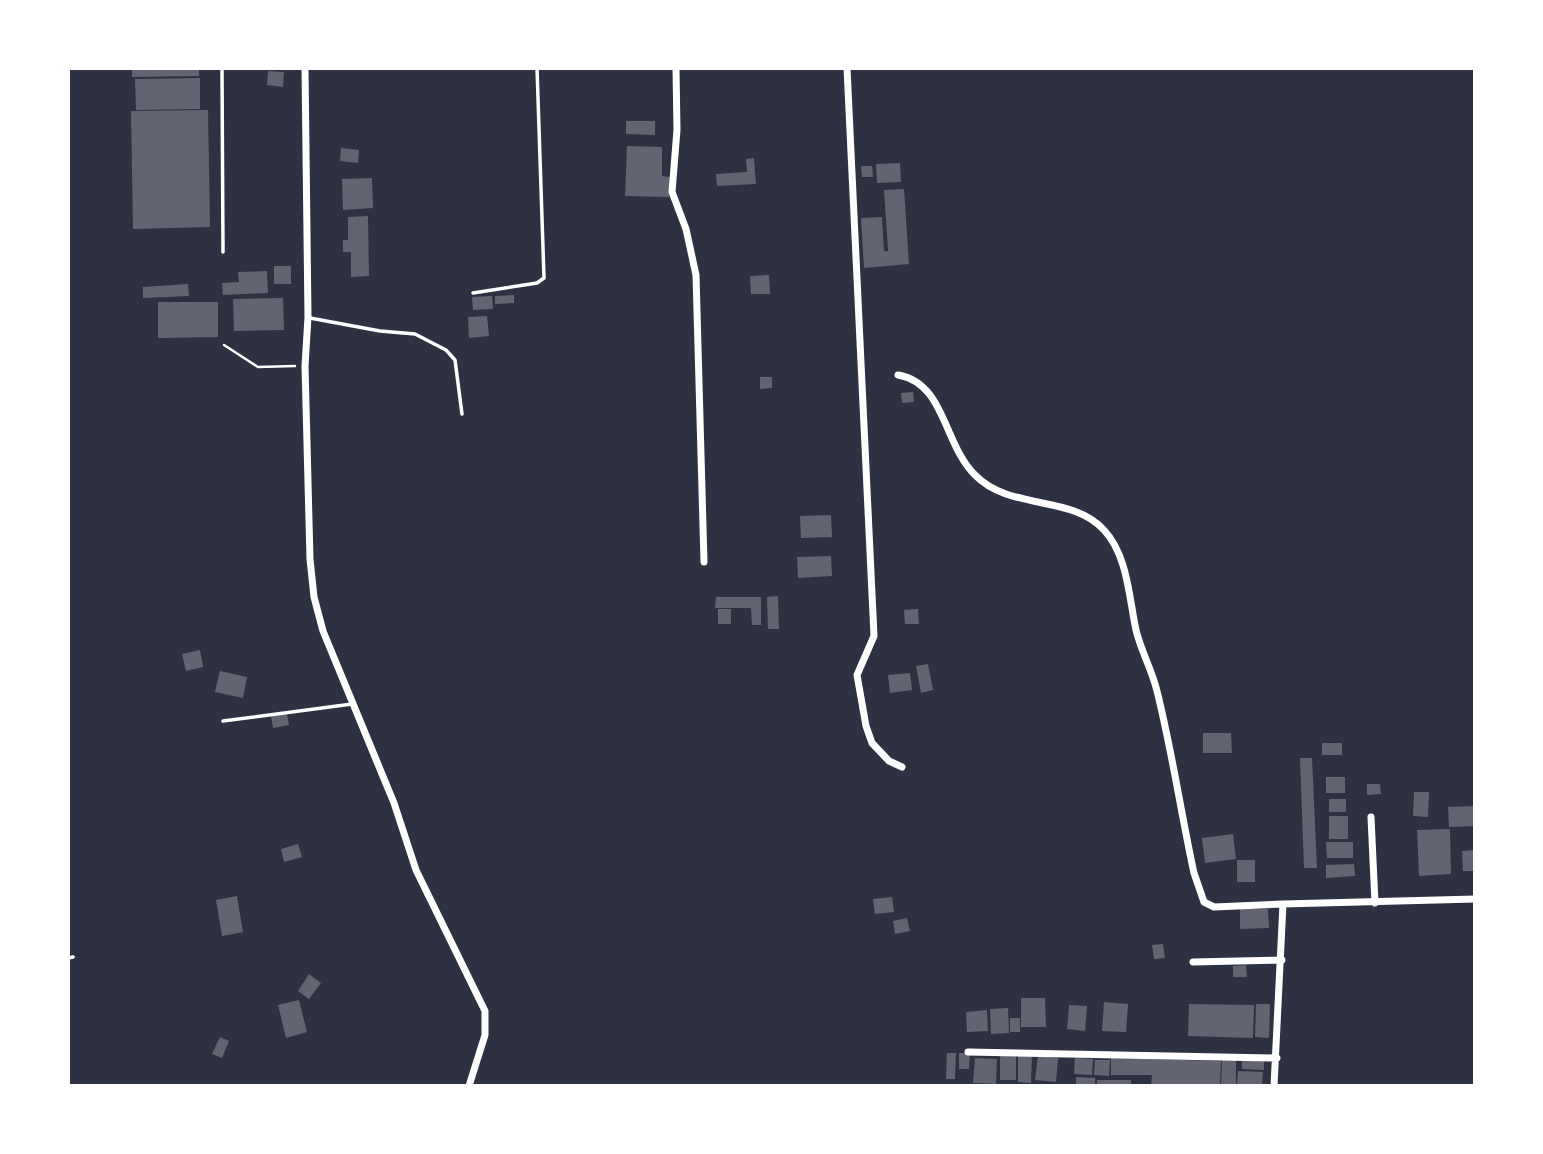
<svg xmlns="http://www.w3.org/2000/svg" width="1543" height="1154" font-family="'Asap Condensed',sans-serif">
<style>
.building{fill:#626471}
.lines{fill:none;stroke-linecap:round;stroke-linejoin:round}
.path{stroke:#fff;stroke-width:2.5}
.service{stroke:#fff;stroke-width:3.5}
.minor{stroke:#fff;stroke-width:7}
</style>
<rect width="100%" height="100%" fill="#2d3142"/>
<path class="building" d="M 132,68 L 199,68 L 199,76 L 132,77 Z
M 268,71 L 284,72 L 283,87 L 267,85 Z
M 200,78 L 200,109 L 136,110 L 135,79 Z
M 208,110 L 210,227 L 133,229 L 131,111 Z
M 626,121 L 655,121 L 655,135 L 626,134 Z
M 627,146 L 662,147 L 662,176 L 670,177 L 669,197 L 625,196 Z
M 341,148 L 359,150 L 358,163 L 340,161 Z
M 754,158 L 756,184 L 717,186 L 716,174 L 747,172 L 746,159 Z
M 900,163 L 901,182 L 877,183 L 876,164 Z
M 861,166 L 872,166 L 873,177 L 862,177 Z
M 372,178 L 373,208 L 343,210 L 342,179 Z
M 904,189 L 909,264 L 864,268 L 861,218 L 882,217 L 884,251 L 888,251 L 884,190 Z
M 368,216 L 369,276 L 351,277 L 351,252 L 343,252 L 343,240 L 348,240 L 348,217 Z
M 274,266 L 291,266 L 291,284 L 274,284 Z
M 267,271 L 268,293 L 223,295 L 222,283 L 239,282 L 238,272 Z
M 769,275 L 770,294 L 751,294 L 750,276 Z
M 188,284 L 189,296 L 143,298 L 143,287 Z
M 514,295 L 514,303 L 495,304 L 495,296 Z
M 492,296 L 493,309 L 473,310 L 472,297 Z
M 283,298 L 284,330 L 234,331 L 233,299 Z
M 158,302 L 218,302 L 218,337 L 158,338 Z
M 487,316 L 489,336 L 469,338 L 468,317 Z
M 760,377 L 772,377 L 772,388 L 760,389 Z
M 913,392 L 914,402 L 902,403 L 901,393 Z
M 831,515 L 832,537 L 801,538 L 800,516 Z
M 831,556 L 832,576 L 798,578 L 797,557 Z
M 778,596 L 779,629 L 768,629 L 767,597 Z
M 716,597 L 761,597 L 761,625 L 752,625 L 751,608 L 715,608 Z
M 718,609 L 731,609 L 731,624 L 718,624 Z
M 918,609 L 919,624 L 905,624 L 904,610 Z
M 200,650 L 203,667 L 186,671 L 182,654 Z
M 928,664 L 933,690 L 921,693 L 916,666 Z
M 220,671 L 247,677 L 243,698 L 215,692 Z
M 910,673 L 912,690 L 890,693 L 888,675 Z
M 287,714 L 289,725 L 273,728 L 271,716 Z
M 1203,733 L 1231,733 L 1232,753 L 1203,753 Z
M 1322,743 L 1342,743 L 1342,755 L 1322,755 Z
M 1300,758 L 1312,758 L 1317,868 L 1304,868 Z
M 1326,777 L 1345,777 L 1345,793 L 1326,793 Z
M 1367,784 L 1380,784 L 1381,794 L 1367,795 Z
M 1414,792 L 1429,792 L 1428,817 L 1413,816 Z
M 1329,799 L 1346,799 L 1346,812 L 1329,812 Z
M 1475,806 L 1475,826 L 1449,827 L 1448,807 Z
M 1329,816 L 1348,816 L 1348,839 L 1329,839 Z
M 1450,829 L 1451,874 L 1419,876 L 1417,830 Z
M 1233,834 L 1236,859 L 1205,863 L 1202,838 Z
M 1326,842 L 1353,842 L 1353,858 L 1327,858 Z
M 298,844 L 302,857 L 284,862 L 281,849 Z
M 1475,850 L 1475,871 L 1463,871 L 1462,851 Z
M 1237,860 L 1255,860 L 1255,882 L 1237,882 Z
M 1354,864 L 1355,876 L 1326,878 L 1326,865 Z
M 237,896 L 243,932 L 222,936 L 216,900 Z
M 892,897 L 894,912 L 875,914 L 873,899 Z
M 1240,909 L 1268,909 L 1269,928 L 1240,929 Z
M 907,918 L 910,931 L 895,934 L 893,921 Z
M 1163,944 L 1165,958 L 1154,959 L 1152,945 Z
M 1246,965 L 1247,977 L 1233,977 L 1233,966 Z
M 309,974 L 321,983 L 309,999 L 298,991 Z
M 1021,998 L 1045,998 L 1046,1027 L 1021,1027 Z
M 299,1000 L 307,1032 L 286,1038 L 278,1005 Z
M 1104,1002 L 1128,1004 L 1126,1032 L 1102,1031 Z
M 1189,1004 L 1254,1005 L 1253,1038 L 1188,1036 Z
M 1256,1004 L 1270,1004 L 1269,1038 L 1255,1037 Z
M 1069,1005 L 1087,1006 L 1085,1031 L 1067,1029 Z
M 1008,1008 L 1009,1033 L 991,1034 L 990,1009 Z
M 987,1010 L 988,1031 L 967,1032 L 966,1012 Z
M 1010,1018 L 1020,1018 L 1020,1032 L 1010,1032 Z
M 220,1037 L 229,1041 L 222,1058 L 212,1054 Z
M 947,1053 L 956,1053 L 955,1079 L 946,1079 Z
M 959,1053 L 970,1053 L 969,1069 L 959,1069 Z
M 1018,1054 L 1032,1054 L 1031,1083 L 1018,1082 Z
M 1000,1055 L 1016,1055 L 1016,1080 L 1000,1080 Z
M 1038,1056 L 1058,1058 L 1056,1082 L 1035,1080 Z
M 975,1058 L 997,1059 L 996,1084 L 973,1083 Z
M 1075,1058 L 1093,1059 L 1092,1075 L 1074,1074 Z
M 1111,1058 L 1221,1061 L 1220,1086 L 1151,1086 L 1152,1075 L 1111,1075 Z
M 1242,1058 L 1264,1059 L 1264,1070 L 1242,1069 Z
M 1095,1060 L 1110,1060 L 1109,1076 L 1094,1075 Z
M 1222,1060 L 1236,1060 L 1236,1086 L 1221,1086 Z
M 1238,1071 L 1263,1072 L 1262,1086 L 1237,1086 Z
M 1076,1077 L 1095,1078 L 1095,1086 L 1076,1086 Z
M 1097,1080 L 1131,1080 L 1131,1086 L 1097,1086 Z"/>
<g class="lines">
<path class="path" d="M 224,345 L 258,367 L 295,366"/>
<path class="service" d="M 222,68 L 223,252
M 473,293 L 537,283 L 544,278 L 537,68
M 310,318 L 380,331 L 415,334 L 446,350 L 455,360 L 462,414
M 223,721 L 352,704
M 68,958 L 73,957"/>
<path class="minor" d="M 305,68 L 308,317 L 305,366 L 310,559 L 314,597 L 323,631 L 394,803 L 416,870 L 485,1011 L 485,1035 L 469,1086
M 676,68 L 677,130 L 672,192 L 686,229 L 696,275 L 704,562
M 847,68 L 874,636 L 857,675 L 866,726 L 872,743 L 889,761 L 902,767
M 898,375 C 945,383 943,443 975,475 C 1010,511 1071,494 1104,530 C 1128,556 1129,598 1136,630 C 1141,651 1152,670 1157,691 C 1172,751 1181,813 1194,873 L 1204,902 L 1214,907 L 1283,904
M 1371,817 L 1375,903
M 1193,962 L 1282,960
M 968,1052 L 1277,1058
M 1274,1086 L 1283,904 L 1475,899"/>
</g>
<rect width="1543" height="1154" fill="none" stroke="#ffffff" stroke-width="140"/>
</svg>
